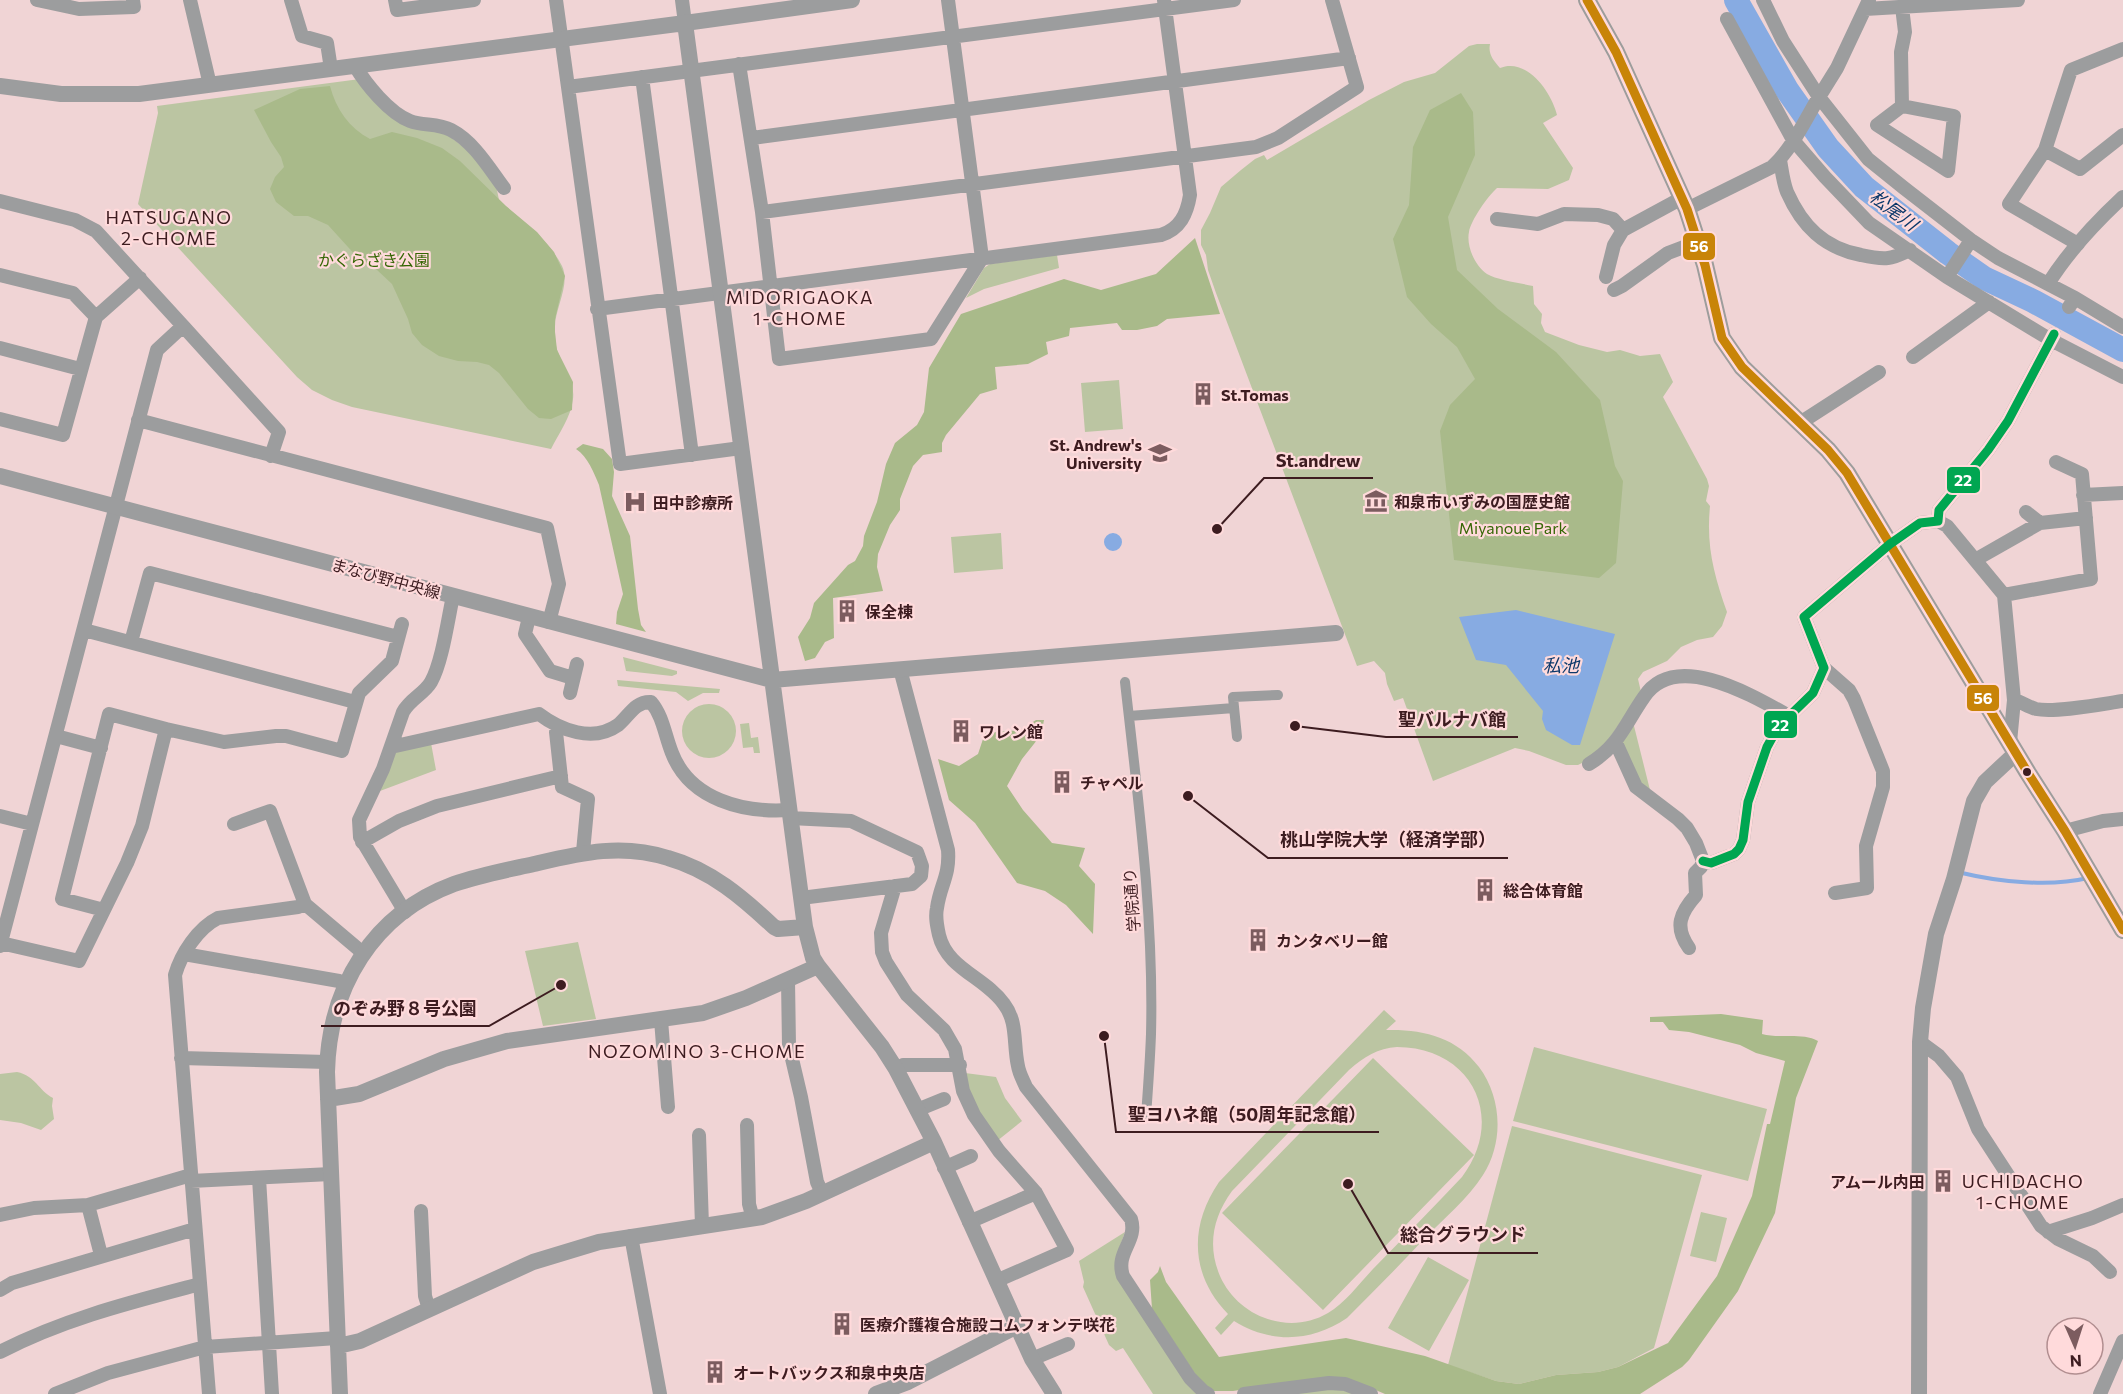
<svg xmlns="http://www.w3.org/2000/svg" width="2123" height="1394" font-family="Commissioner,'Noto Sans JP',sans-serif">
<style>
.green{fill:#bbc5a2;fill-rule:evenodd}
.forest{fill:#a9ba8a}
.water{fill:#87abe2}
.lines{fill:none;stroke-linecap:round;stroke-linejoin:round}
.stream{stroke:#87abe2;stroke-width:4}
.river{stroke:#87abe2;stroke-width:24}
.pedestrian{stroke:#9c9d9e;stroke-width:10}
.minor{stroke:#9c9d9e;stroke-width:14}
.tertiary{stroke:#9c9d9e;stroke-width:16}
.secondary{stroke:#9d9d9c;stroke-width:18}
.bus-1-casing{stroke:#ffdadb;stroke-width:14}
.bus-2-casing{stroke:#ffdadb;stroke-width:14}
.bus-1{stroke:#c88408;stroke-width:9}
.bus-2{stroke:#00a651;stroke-width:9}
.bus-dot{fill:#3d1c20;stroke:#ffdadb;stroke-width:2}
.labels{text-anchor:middle;dominant-baseline:central;stroke-width:4.5;stroke-linejoin:round;paint-order:stroke}
.park-label{font-size:16px;fill:#356604;stroke:#ffdadb}
.poi-label{font-size:16px;font-weight:bold;fill:#3d1c20;stroke:#ffdadb;text-anchor:start}
.street-label{font-size:16px;fill:#3d1c20;stroke:#ffdadb}
.water-label{font-size:18px;font-style:italic;fill:#0c386a;stroke:#ffdadb}
.neighbourhood-label{font-size:18px;letter-spacing:1.5px;fill:#3d1c20;stroke:#ffdadb}
.leader{fill:none;stroke:#3d1c20;stroke-width:2}
.callout-dot{fill:#3d1c20;stroke:#ffdadb;stroke-width:2}
.callout-label{font-size:18px;text-anchor:middle;font-weight:bold;fill:#3d1c20;stroke:#ffdadb;stroke-width:4.5;stroke-linejoin:round;paint-order:stroke}
.line-badge{stroke:#ffdadb;stroke-width:2}
.badge-label{font-size:16px;text-anchor:middle;font-weight:bold;fill:#fff}
</style>
<rect width="100%" height="100%" fill="#f0d4d5"/>
<path class="green" d="M 1477,44 L 1490,44 C 1488,54 1493,60 1500,68 C 1527,57 1552,93 1557,115 L 1543,123 L 1573,168 L 1569,180 L 1548,189 L 1497,188 C 1488,196 1471,220 1469,232 C 1466,246 1475,266 1487,274 C 1497,280 1520,283 1533,286 L 1534,304 L 1542,314 L 1541,323 L 1545,332 L 1579,345 L 1607,352 L 1620,350 L 1640,356 L 1660,354 L 1673,382 L 1663,397 L 1707,479 L 1709,486 L 1706,501 L 1710,506 C 1706,546 1714,575 1727,612 L 1722,626 L 1713,637 L 1697,640 L 1681,647 L 1667,661 L 1643,672 L 1638,679 L 1641,692 L 1598,755 L 1578,765 L 1566,765 L 1529,751 L 1515,748 L 1433,781 L 1403,698 L 1394,701 L 1387,684 L 1385,673 L 1374,661 L 1357,666 L 1216,293 L 1208,270 L 1206,255 L 1201,245 L 1201,230 L 1210,213 L 1221,187 L 1241,170 L 1255,159 L 1264,155 L 1267,160 L 1369,100 L 1404,82 L 1435,73 L 1469,46 Z
M 360,79 L 381,104 L 443,131 L 476,157 L 496,185 L 499,200 C 521,221 547,237 562,266 C 571,285 554,309 555,329 C 555,336 555,345 558,352 C 564,369 575,380 573,399 C 571,417 559,433 551,449 L 352,407 L 332,400 L 312,390 L 297,377 L 138,204 L 158,113 L 157,106 Z
M 1057,255 L 1059,268 L 984,289 L 966,298 L 984,268 L 990,264 Z
M 1119,380 L 1123,429 L 1085,432 L 1081,383 Z
M 1001,533 L 1003,569 L 954,573 L 951,537 Z
M 623,657 L 677,671 L 677,674 L 672,676 L 626,671 Z
M 617,680 L 720,689 L 719,693 L 703,693 L 688,701 L 676,692 L 618,686 Z
M682 731a27 27 0 1 1 54 0a27 27 0 1 1-54 0Z
M 1633,722 L 1651,794 L 1644,790 L 1621,743 Z
M 749,723 L 751,738 L 758,737 L 760,753 L 754,753 L 753,747 L 743,748 L 740,724 Z
M 431,743 L 436,770 L 380,791 L 394,753 Z
M 578,942 L 596,1019 L 543,1026 L 525,951 Z
M 1384,1010 L 1396,1021 L 1386,1030 C 1423,1029 1456,1037 1479,1067 C 1502,1098 1504,1142 1483,1175 C 1468,1199 1443,1219 1424,1239 C 1399,1266 1373,1292 1347,1318 C 1312,1342 1271,1344 1234,1321 L 1221,1335 L 1215,1328 L 1228,1314 C 1190,1275 1189,1226 1219,1182 ZM 1397,1047 C 1471,1047 1507,1117 1462,1177 C 1433,1208 1403,1238 1373,1269 C 1359,1284 1345,1303 1328,1313 C 1289,1336 1238,1317 1220,1276 C 1207,1246 1213,1217 1232,1191 L 1349,1070 C 1364,1057 1378,1048 1397,1047 Z
M 1534,1047 L 1767,1109 L 1748,1181 L 1513,1121 Z
M 1373,1058 L 1474,1155 L 1323,1310 L 1222,1213 Z
M 17,1072 C 36,1076 38,1090 53,1098 L 52,1106 L 54,1119 L 41,1130 L 21,1123 L 0,1120 L 0,1074 Z
M 965,1073 L 996,1077 L 1005,1098 L 1022,1121 L 997,1141 L 970,1100 Z
M 1512,1126 L 1702,1175 L 1654,1348 L 1618,1367 L 1598,1372 L 1556,1375 L 1519,1384 L 1496,1381 L 1448,1365 Z
M 1701,1212 L 1727,1218 L 1716,1262 L 1690,1256 Z
M 1125,1232 L 1115,1260 L 1117,1278 L 1197,1394 L 1153,1394 L 1123,1348 L 1116,1351 L 1109,1345 L 1083,1287 L 1084,1282 L 1079,1261 Z
M 1428,1257 L 1469,1280 L 1429,1351 L 1388,1328 Z
M 1333,1388 L 1357,1394 L 1282,1394 Z"/>
<path class="forest" d="M 330,86 C 336,109 349,128 370,139 L 392,132 L 417,138 L 442,148 L 460,161 L 506,206 L 537,232 L 554,252 L 565,276 L 555,319 L 555,332 L 557,350 L 573,382 L 572,410 L 551,419 L 539,418 L 528,409 L 499,373 L 489,365 L 477,362 L 458,361 L 439,356 L 422,345 L 412,333 L 408,319 L 392,284 L 376,269 L 358,258 L 328,225 L 308,216 L 294,216 L 276,202 L 270,189 L 275,177 L 284,167 L 281,157 L 271,142 L 254,110 L 300,89 Z
M 1461,93 L 1473,112 L 1475,155 L 1448,217 L 1457,270 L 1498,309 L 1556,352 L 1600,400 L 1615,466 L 1623,481 L 1616,563 L 1599,578 L 1454,560 L 1440,431 L 1450,405 L 1475,379 L 1457,347 L 1431,324 L 1407,297 L 1393,239 L 1409,205 L 1413,147 L 1430,110 Z
M 1195,238 L 1220,314 L 1167,319 L 1157,326 L 1137,330 L 1122,330 L 1117,323 L 1070,328 L 1069,336 L 1046,342 L 1048,354 L 1028,364 L 995,367 L 997,389 L 980,394 L 946,435 L 942,443 L 942,452 L 923,455 L 913,466 L 900,499 L 900,510 L 890,525 L 878,554 L 877,567 L 883,591 L 833,598 L 834,638 L 825,642 L 815,658 L 805,661 L 798,637 L 810,618 L 814,603 L 848,565 L 855,561 L 863,546 L 864,536 L 877,502 L 886,464 L 895,443 L 917,425 L 924,412 L 929,368 L 961,314 L 1064,279 L 1101,290 L 1156,274 Z
M 583,444 L 603,449 L 612,459 L 614,472 L 612,496 L 630,536 L 638,609 L 641,625 L 646,632 L 616,624 L 617,612 L 623,594 L 599,485 C 594,473 588,457 576,449 Z
M 1036,720 L 1044,720 L 1041,735 L 1022,759 L 1007,786 L 1023,810 L 1052,843 L 1085,848 L 1079,866 L 1095,884 L 1093,934 L 1066,905 L 1045,891 L 1017,883 L 975,823 L 949,800 L 938,759 L 959,766 L 978,754 L 985,733 L 1020,730 Z
M 1721,1014 L 1763,1020 L 1762,1034 C 1779,1039 1802,1032 1818,1041 L 1796,1098 L 1775,1213 L 1738,1291 L 1689,1360 L 1682,1367 L 1640,1394 L 1385,1394 L 1352,1380 L 1320,1379 L 1233,1391 L 1214,1391 L 1201,1383 L 1152,1309 L 1150,1280 L 1158,1272 L 1160,1266 L 1166,1282 L 1219,1357 L 1346,1338 L 1425,1356 L 1496,1381 L 1519,1384 L 1556,1375 L 1598,1372 L 1618,1367 L 1668,1343 L 1717,1276 L 1752,1196 L 1767,1124 L 1770,1124 L 1785,1061 L 1756,1053 L 1740,1045 L 1689,1032 L 1669,1030 L 1663,1022 L 1650,1022 L 1650,1017 Z"/>
<path class="water" d="M1104 542a9 9 0 1 1 18 0a9 9 0 1 1-18 0Z
M 1516,610 L 1615,634 L 1580,745 L 1572,745 L 1546,730 L 1542,719 L 1543,711 L 1506,665 L 1476,660 L 1459,617 Z"/>
<g class="lines">
<path class="stream" d="M 1962,873 C 1999,882 2050,887 2088,878"/>
<path class="river" d="M 1736,0 L 1787,90 L 1828,148 L 1864,187 L 1948,253 L 1984,278 L 2033,301 L 2123,350"/>
<path class="pedestrian" d="M 1125,682 C 1138,799 1154,917 1151,1034 C 1150,1062 1148,1089 1146,1116
M 1129,716 L 1234,708
M 1237,737 L 1233,697 L 1278,695"/>
<path class="minor" d="M 37,0 L 79,9 L 134,7 L 133,0
M 190,0 L 210,85
M 291,0 L 302,36 L 327,43 L 331,69
M 395,0 L 397,10 L 474,0
M 556,0 L 620,464 L 741,448
M 682,0 L 685,23
M 948,0 L 982,258 L 931,339 L 779,359 L 762,212 L 1256,147 L 1278,138 L 1357,87 L 1332,0
M 1869,0 L 1837,68 L 1819,97 L 1868,159 L 1904,188 L 1971,240 L 1998,258 L 2048,284
M 1902,7 L 1905,32 L 1901,52 L 1902,106
M 1865,9 L 2018,0
M 1727,19 L 1793,140 L 1825,177 L 1869,223 L 1947,277 L 2051,340 L 2123,377
M 739,64 L 762,212
M 355,66 C 366,84 389,113 410,121 C 423,126 438,123 451,130 C 474,142 489,168 504,188
M 642,77 L 692,455
M 568,87 L 1234,0
M 1902,106 L 1954,116 L 1948,171 L 1877,125 Z
M 752,138 L 1349,58
M 2045,150 L 2080,169 L 2123,135
M 1780,160 C 1782,171 1783,182 1787,192 C 1802,226 1824,248 1861,255 C 1870,257 1879,259 1888,258 C 1896,257 1903,253 1910,250
M 0,201 L 75,220 L 96,231 L 183,326
M 1687,209 L 1772,167 C 1792,149 1805,120 1819,97 L 1783,41 L 1763,0
M 1497,219 L 1538,224 L 1564,214 L 1598,215 L 1613,219 L 1623,230
M 2078,244 L 2009,204 L 2045,150 L 2071,70 L 2123,49
M 0,275 L 73,293 L 96,317
M 1606,277 L 1614,245 L 1623,230 L 1682,198
M 1947,277 L 1971,240
M 1614,290 L 1622,286 L 1668,253 L 1697,242
M 2075,298 L 2123,327
M 2069,307 L 2075,298 L 2048,284 C 2068,252 2095,223 2123,197
M 597,309 L 1161,235 C 1180,229 1187,214 1190,195 L 1164,0
M 0,348 L 80,369
M 1913,357 L 1989,302
M 0,419 L 63,435 L 96,317 L 140,278
M 138,420 L 547,528 L 559,584 L 549,622
M 1800,423 L 1879,372
M 2083,495 L 2123,493
M 2026,512 L 2040,523 L 2086,518
M 1938,521 L 1947,526 L 2004,595 L 2014,700 L 2010,742
M 1975,560 L 2040,523
M 2004,595 L 2091,579 L 2082,474 L 2056,462
M 529,617 L 525,634 L 550,671 L 573,678
M 84,630 L 355,702
M 131,642 L 150,573 L 398,637
M 1824,668 L 1849,690 L 1854,699 L 1883,771 L 1883,787 L 1866,846 L 1867,888 L 1835,893
M 900,669 L 948,850 C 950,876 940,885 937,908 C 935,917 937,926 939,935 C 947,969 985,977 1004,1004 C 1018,1022 1013,1044 1018,1066 C 1019,1073 1023,1080 1026,1087 L 1131,1219 C 1138,1241 1115,1252 1123,1276 L 1190,1378 L 1203,1391 L 1208,1394
M 570,693 L 577,664
M 2014,700 C 2022,702 2028,707 2036,709 C 2055,713 2102,704 2123,701
M 559,727 L 556,732 L 562,787 L 588,799 L 583,852
M 56,736 L 101,748
M 1616,743 L 1636,787 L 1678,819 L 1687,828 L 1696,843 L 1703,861 L 1701,867 L 1695,873 L 1696,895 C 1680,913 1674,927 1689,948
M 391,747 L 539,714 C 560,730 593,743 618,725 C 629,716 635,701 651,702 C 663,716 665,736 672,753 C 690,800 744,813 789,810
M 1589,764 C 1619,746 1625,724 1644,697 C 1675,649 1753,696 1789,716
M 0,816 L 32,824
M 790,818 L 851,821 L 917,852 L 922,866 L 921,876 L 912,884 L 801,898
M 234,824 L 270,811 L 305,904 L 363,953
M 2065,831 L 2103,821 L 2123,819
M 362,842 L 399,821 L 437,806 L 561,776
M 1703,861 L 1711,863 L 1734,854 L 1739,849 L 1743,840 L 1748,802 L 1767,747 L 1778,727 L 1813,693 L 1824,668 L 1804,617 L 1890,544 L 1920,523 L 1938,521 L 1939,510 L 1988,450 L 2008,421 L 2054,334
M 895,886 L 881,933 L 882,952 L 886,962 L 907,995 L 944,1030 L 955,1049 L 963,1091 L 974,1115 L 999,1151 L 1036,1193 L 1067,1250 L 996,1281
M 104,910 L 62,899 L 109,714 L 166,729
M 405,912 L 360,837 L 359,820 L 383,769 L 403,712 C 410,699 424,694 431,682 C 442,663 448,619 453,596
M 1,943 L 79,961 L 127,863 L 142,826 L 166,729 L 224,742 L 276,736 L 286,736 L 342,751 L 359,693 L 392,661 L 402,624
M 0,946 L 157,350 L 183,326 L 279,432 L 271,456
M 184,954 L 339,981 L 345,984
M 788,980 L 789,1046 L 801,1097 L 817,1182 L 822,1193
M 661,1020 L 668,1107
M 1920,1042 L 1939,1056 L 1957,1077 L 1978,1129 L 2041,1226 L 2058,1239 L 2093,1256 L 2110,1272
M 181,1058 L 327,1062
M 896,1069 L 903,1065 L 960,1065
M 917,1110 L 944,1099
M 747,1125 L 749,1204 L 753,1219
M 699,1135 L 702,1226
M 944,1168 L 971,1156
M 259,1178 L 272,1394
M 191,1181 L 331,1174
M 88,1205 L 101,1255
M 421,1211 L 425,1296 L 429,1309
M 0,1215 L 34,1208 L 88,1205 L 191,1175
M 969,1222 L 1036,1193
M 2048,1232 L 2092,1218 L 2123,1205
M 631,1236 L 660,1394
M 0,1290 L 12,1283 L 195,1229
M 0,1352 C 63,1319 132,1302 200,1284
M 1032,1359 L 1068,1344
M 55,1394 L 108,1373 L 205,1347 L 337,1338
M 209,1394 L 175,975 C 181,954 198,928 218,918 L 298,907 L 305,904
M 1244,1394 L 1329,1383 L 1345,1384 L 1371,1394
M 2100,1394 L 2123,1341"/>
<path class="tertiary" d="M 852,0 L 685,23 L 805,927 L 813,958 L 818,966 L 882,1047 L 896,1069 L 934,1142 L 1032,1359 L 1054,1394
M 0,86 L 61,94 L 139,94 L 685,23
M 0,476 L 772,680 L 1336,633
M 328,1099 L 359,1094 L 444,1059 L 507,1041 L 703,1013 L 746,998 L 818,966
M 338,1346 L 360,1341 L 533,1262 L 599,1242 L 762,1217 L 806,1201 L 934,1142
M 340,1394 L 327,1072 C 329,987 373,914 454,884 C 480,875 507,870 534,864 C 581,853 621,843 668,858 C 711,870 743,898 774,927 L 778,929 L 805,927
M 876,1394 L 908,1382 L 1017,1326
M 1919,1394 L 1920,1042 L 1923,1008 L 1936,934 L 1954,879 L 1974,801 L 1985,782 L 2016,753"/>
<path class="secondary" d="M 1587,0 L 1616,52 L 1687,209 L 1705,265 L 1722,338 L 1742,367 L 1828,450 L 1847,473 L 2028,773 L 2065,831 L 2123,930"/>
<g class="bus-1-casing">
<path id="bus-1" d="M 1587,0 L 1616,52 L 1687,209 L 1705,265 L 1722,338 L 1742,367 L 1828,450 L 1847,473 L 2028,773 L 2065,831 L 2123,930"/>
</g>
<g class="bus-2-casing">
<path id="bus-2" d="M 1703,861 L 1711,863 L 1734,854 L 1739,849 L 1743,840 L 1748,802 L 1767,747 L 1778,727 L 1813,693 L 1824,668 L 1804,617 L 1890,544 L 1920,523 L 1938,521 L 1939,510 L 1988,450 L 2008,421 L 2054,334"/>
</g>
<use href="#bus-1" class="bus-1"/>
<use href="#bus-2" class="bus-2"/>
</g>
<defs>
<g id="building-bare" transform="scale(1.8)"><path d="M-4-6H4V6H1V3H-1V6H-4ZM-2.5-4.3h1.7v1.8h-1.7ZM.8-4.3h1.7v1.8H.8ZM-2.5-1h1.7V.8h-1.7ZM.8-1h1.7V.8H.8Z" fill="#7c5c5f" stroke="#ffdadb" stroke-width="2.5" paint-order="stroke"/></g>
<g id="university-bare" transform="scale(1.8)"><path d="M0-5L7-2L0 1L-7-2ZM-4 1L0 2.5L4 1V4Q0 6-4 4Z" fill="#7c5c5f" stroke="#ffdadb" stroke-width="2.5" paint-order="stroke"/></g>
<g id="museum-bare" transform="scale(1.8)"><path d="M0-6L6-3V-2H-6V-3ZM-5-1h2V3h-2ZM-1-1h2V3h-2ZM3-1h2V3H3ZM-6 4H6V6H-6Z" fill="#7c5c5f" stroke="#ffdadb" stroke-width="2.5" paint-order="stroke"/></g>
<g id="hospital-bare" transform="scale(1.8)"><path d="M-5-5h3v3.5h4V-5h3V5h-3V1.5h-4V5h-3Z" fill="#7c5c5f" stroke="#ffdadb" stroke-width="2.5" paint-order="stroke"/></g>
</defs>
<g fill-rule="evenodd">
<use href="#building-bare" x="1203" y="394"/>
<use href="#university-bare" x="1160" y="453"/>
<use href="#museum-bare" x="1376" y="501"/>
<use href="#hospital-bare" x="635" y="502"/>
<use href="#building-bare" x="847" y="611"/>
<use href="#building-bare" x="961" y="731"/>
<use href="#building-bare" x="1062" y="782"/>
<use href="#building-bare" x="1485" y="890"/>
<use href="#building-bare" x="1258" y="940"/>
<use href="#building-bare" x="1943" y="1181"/>
<use href="#building-bare" x="842" y="1324"/>
<use href="#building-bare" x="715" y="1372"/>
</g>
<circle class="bus-dot" cx="2027" cy="772" r="5"/>
<g class="labels">
<g class="park-label">
<text x="374" y="259">かぐらざき公園</text>
<text x="1513" y="527">Miyanoue Park</text>
</g>
<g class="poi-label">
<text x="1221" y="394">St.Tomas</text>
<text x="1142" y="444" text-anchor="end">St. Andrew's<tspan x="1142" dy="18">University</tspan></text>
<text x="1394" y="501">和泉市いずみの国歴史館</text>
<text x="653" y="502">田中診療所</text>
<text x="865" y="611">保全棟</text>
<text x="979" y="731">ワレン館</text>
<text x="1080" y="782">チャペル</text>
<text x="1503" y="890">総合体育館</text>
<text x="1276" y="940">カンタベリー館</text>
<text x="1925" y="1181" text-anchor="end">アムール内田</text>
<text x="860" y="1324">医療介護複合施設コムフォンテ咲花</text>
<text x="733" y="1372">オートバックス和泉中央店</text>
</g>
<g class="street-label">
<text transform="translate(386 578) rotate(15)">まなび野中央線</text>
<text transform="translate(1131 900) rotate(-94)">学院通り</text>
</g>
<g class="water-label">
<text transform="translate(1894 210) rotate(37)">松尾川</text>
<text x="1561" y="665">私池</text>
</g>
<g class="neighbourhood-label">
<text x="169" y="217">HATSUGANO<tspan x="169" dy="21">2-CHOME</tspan></text>
<text x="800" y="297">MIDORIGAOKA<tspan x="800" dy="21">1-CHOME</tspan></text>
<text x="697" y="1051">NOZOMINO 3-CHOME</text>
<text x="2023" y="1181">UCHIDACHO<tspan x="2023" dy="21">1-CHOME</tspan></text>
</g>
</g>
<path class="leader" d="M1217 529L1264 478H1373M1295 726L1386 737H1518M1188 796L1268 858H1508M561 985L489 1026H321M1104 1036L1116 1132H1379M1348 1184L1388 1253H1538"/>
<g class="callout-dot">
<circle cx="1217" cy="529" r="6"/>
<circle cx="1295" cy="726" r="6"/>
<circle cx="1188" cy="796" r="6"/>
<circle cx="561" cy="985" r="6"/>
<circle cx="1104" cy="1036" r="6"/>
<circle cx="1348" cy="1184" r="6"/>
</g>
<g class="callout-label">
<text x="1318" y="467">St.andrew</text>
<text x="1452" y="726">聖バルナバ館</text>
<text x="1388" y="846">桃山学院大学（経済学部）</text>
<text x="405" y="1015">のぞみ野８号公園</text>
<text x="1247" y="1121">聖ヨハネ館（50周年記念館）</text>
<text x="1463" y="1241">総合グラウンド</text>
</g>
<g class="line-badge">
<rect x="1682" y="232" width="34" height="29" rx="6" fill="#c88408"/>
<rect x="1946" y="466" width="35" height="28" rx="6" fill="#00a651"/>
<rect x="1966" y="684" width="34" height="28" rx="6" fill="#c88408"/>
<rect x="1763" y="710" width="35" height="29" rx="6" fill="#00a651"/>
</g>
<g class="badge-label">
<text x="1699" y="252">56</text>
<text x="1963" y="486">22</text>
<text x="1983" y="704">56</text>
<text x="1780" y="731">22</text>
</g>
<g transform="translate(2075 1346) rotate(177)"><circle r="28" fill="#ffdadb" stroke="#b18e90" stroke-width="1.5"/>
<path d="M0-4.5L10 22L0 15L-10 22Z" fill="#7c5c5f"/>
<text y="-9" font-size="16" font-weight="bold" text-anchor="middle" fill="#3d1c20">N</text>
</g>
</svg>
